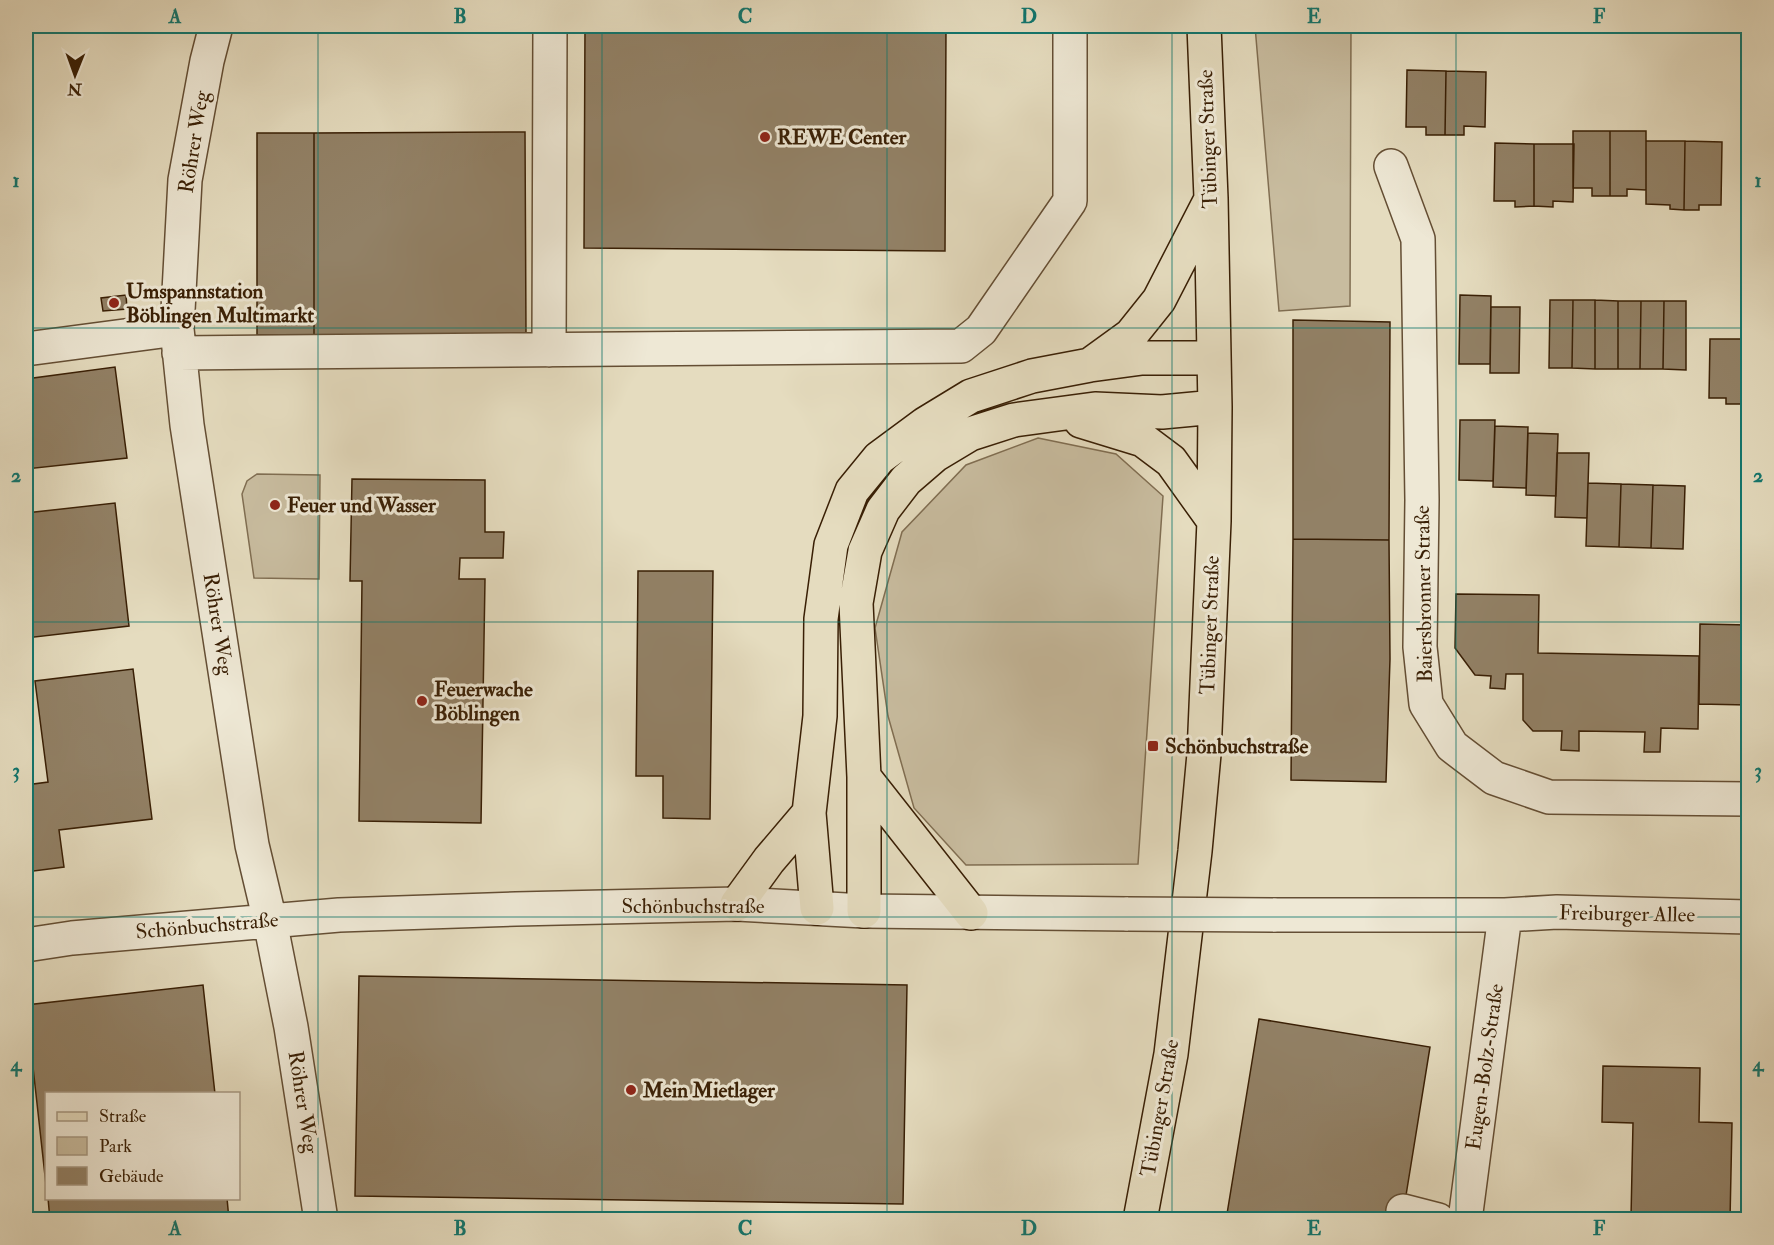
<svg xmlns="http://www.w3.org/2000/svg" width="1774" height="1245" font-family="'IM FELL Double Pica',serif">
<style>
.green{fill:#c8bc9f;stroke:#806e52;stroke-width:1.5}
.building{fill:#928166;stroke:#391f05;stroke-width:1.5}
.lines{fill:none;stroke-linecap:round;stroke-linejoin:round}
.minor-casing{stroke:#644e34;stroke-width:36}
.major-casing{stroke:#391f05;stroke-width:36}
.minor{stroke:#eee8d5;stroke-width:33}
.major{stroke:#e5dcbf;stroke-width:33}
.minor-bridge-casing{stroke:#644e34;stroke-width:36;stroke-linecap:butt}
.minor-bridge{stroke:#eee8d5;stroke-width:33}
.grid{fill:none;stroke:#0f766e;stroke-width:1.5;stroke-opacity:0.55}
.poi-dot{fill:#8f2418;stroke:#eee8d5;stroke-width:2}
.labels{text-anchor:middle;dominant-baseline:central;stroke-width:6;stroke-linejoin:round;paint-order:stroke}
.poi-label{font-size:21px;font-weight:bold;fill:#391f05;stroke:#eee8d5;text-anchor:start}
.street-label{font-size:21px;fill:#391f05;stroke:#eee8d5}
.neatline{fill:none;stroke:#0f766e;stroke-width:2}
.grid-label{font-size:20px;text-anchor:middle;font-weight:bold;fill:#0f766e}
</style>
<rect width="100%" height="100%" fill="#e5dcbf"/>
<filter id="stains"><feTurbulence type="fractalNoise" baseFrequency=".00333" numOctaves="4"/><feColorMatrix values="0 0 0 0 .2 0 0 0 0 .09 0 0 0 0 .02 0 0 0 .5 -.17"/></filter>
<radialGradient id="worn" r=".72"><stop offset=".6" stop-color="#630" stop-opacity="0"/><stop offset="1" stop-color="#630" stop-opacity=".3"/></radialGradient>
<path class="green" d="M 1255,26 L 1351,26 L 1350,306 L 1279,311 Z
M 1038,438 L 1116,454 L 1163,496 L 1138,864 L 966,865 L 914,808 L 888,716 L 875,628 L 902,532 L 966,465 Z
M 257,474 L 320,475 L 319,579 L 254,578 L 242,494 L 247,481 Z"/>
<path class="building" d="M 585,26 L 946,26 L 945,251 L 584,248 Z
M 1407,70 L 1446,71 L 1445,135 L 1426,135 L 1426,127 L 1406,127 Z
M 1446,71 L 1486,72 L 1485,127 L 1464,126 L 1464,135 L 1445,135 Z
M 1573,131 L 1610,131 L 1610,196 L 1592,196 L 1592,188 L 1573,188 Z
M 1610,131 L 1646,131 L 1646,190 L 1627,189 L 1627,196 L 1610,196 Z
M 525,132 L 526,334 L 314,335 L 314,133 Z
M 257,133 L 314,133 L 314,335 L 257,335 Z
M 1646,141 L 1685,141 L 1684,210 L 1670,209 L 1670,205 L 1646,204 Z
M 1685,141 L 1722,142 L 1721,205 L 1699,205 L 1699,210 L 1684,210 Z
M 1495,143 L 1534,144 L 1534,206 L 1515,207 L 1515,201 L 1494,201 Z
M 1534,144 L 1574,144 L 1573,202 L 1553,201 L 1553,207 L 1534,206 Z
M 126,295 L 127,309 L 103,311 L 101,298 Z
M 1460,295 L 1491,296 L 1490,364 L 1459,364 Z
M 1550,300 L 1573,300 L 1572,368 L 1549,368 Z
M 1573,300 L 1595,300 L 1595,369 L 1572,368 Z
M 1595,300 L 1618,301 L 1618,369 L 1595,369 Z
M 1618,301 L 1641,301 L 1640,369 L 1618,369 Z
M 1641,301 L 1664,301 L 1663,369 L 1640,369 Z
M 1664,301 L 1686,301 L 1686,370 L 1663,369 Z
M 1491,307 L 1520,307 L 1519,373 L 1490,373 Z
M 1293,320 L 1390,322 L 1389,540 L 1293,539 Z
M 1710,339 L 1743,339 L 1742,404 L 1726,404 L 1726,398 L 1709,398 Z
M 1743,339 L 1748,340 L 1748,404 L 1742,404 Z
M 115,367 L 127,458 L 26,469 L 26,379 Z
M 1460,420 L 1495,420 L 1493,481 L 1459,480 Z
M 1495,426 L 1528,427 L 1526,488 L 1493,487 Z
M 1528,433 L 1558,434 L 1556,496 L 1526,495 Z
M 1557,453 L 1589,453 L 1587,518 L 1555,517 Z
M 352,479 L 485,480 L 485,532 L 504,532 L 503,558 L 460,558 L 459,579 L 485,579 L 481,823 L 359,821 L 362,581 L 350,581 Z
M 1588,483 L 1621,484 L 1619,547 L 1586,546 Z
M 1621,484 L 1653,485 L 1651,548 L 1619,547 Z
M 1653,485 L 1685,486 L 1683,549 L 1651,548 Z
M 115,503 L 129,626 L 26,638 L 26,513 Z
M 1293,539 L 1389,540 L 1390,659 L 1386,782 L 1291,780 Z
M 638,571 L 713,571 L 710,819 L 663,818 L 663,776 L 636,776 Z
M 1456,594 L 1539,595 L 1538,653 L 1699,656 L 1698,729 L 1661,728 L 1660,752 L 1644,752 L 1645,732 L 1579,731 L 1579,751 L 1561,750 L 1562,731 L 1533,731 L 1523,720 L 1523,674 L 1506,674 L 1505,689 L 1490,688 L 1491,676 L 1475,675 L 1455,648 Z
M 1700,624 L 1748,625 L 1748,705 L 1699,704 Z
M 133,669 L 152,819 L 59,830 L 64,867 L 26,872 L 26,785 L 48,782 L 35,681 Z
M 359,976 L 907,985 L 903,1204 L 355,1196 Z
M 203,985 L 215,1094 L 46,1094 L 46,1185 L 30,1040 L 26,1041 L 26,1005 Z
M 1259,1019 L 1430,1047 L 1402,1220 L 1226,1220 Z
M 1603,1066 L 1700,1068 L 1699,1122 L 1732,1123 L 1730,1220 L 1631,1217 L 1633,1123 L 1602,1122 Z
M 48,1198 L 227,1198 L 229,1220 L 50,1220 Z"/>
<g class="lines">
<g class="minor-casing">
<path id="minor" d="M 216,26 L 207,61 L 185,180 L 177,329 L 187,425 L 252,845 L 270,921 L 291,1027 L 321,1220
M 1391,166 L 1418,239 L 1422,500 L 1420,647 L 1426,704 L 1452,746 L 1494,778 L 1549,797 L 1748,799
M 26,349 L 177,329
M 549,350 L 550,26
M 179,353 L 961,346 L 981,330 L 1070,201 L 1070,26
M 1273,915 L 1505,915 L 1557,912 L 1748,917
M 26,945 L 72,938 L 339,915 L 516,909 L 737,904 L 864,911 L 1128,914
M 1403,1211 L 1438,1220
M 1465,1220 L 1505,915"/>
</g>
<g class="major-casing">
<path id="major" d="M 1091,364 L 1131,335 L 1159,300 L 1209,203
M 1081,421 L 1143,440 L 1171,461 L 1214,521
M 864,777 L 971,913
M 737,904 L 769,860 L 809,813
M 817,908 L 809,813 L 820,716 L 821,619 L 831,545 L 852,491 L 879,458 L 925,424 L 971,396 L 1032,376 L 1090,365 L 1142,358 L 1214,358
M 864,911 L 864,777 L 856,603 L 865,551 L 883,510 L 906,480 L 935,455 L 970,434 L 1014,420 L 1095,409 L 1162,412 L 1215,407
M 1140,1220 L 1171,1054 L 1195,851 L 1204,754 L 1214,521 L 1215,407 L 1211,198 L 1204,26"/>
</g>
<use href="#minor" class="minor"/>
<use href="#major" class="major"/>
<g class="minor-bridge-casing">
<path id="minor-bridge" d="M 1128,914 L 1273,915"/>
</g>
<use href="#minor-bridge" class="minor-bridge"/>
</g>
<path class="grid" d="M 318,26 L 318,1220M 602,26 L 602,1220M 887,26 L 887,1220M 1172,26 L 1172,1220M 1456,26 L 1456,1220M 26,328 L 1748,328M 26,622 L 1748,622M 26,917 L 1748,917"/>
<g class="poi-dot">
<circle cx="765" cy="137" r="6"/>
<circle cx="114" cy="303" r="6"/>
<circle cx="275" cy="505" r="6"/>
<circle cx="422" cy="701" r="6"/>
<rect x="1147" y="740" width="12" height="12" rx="3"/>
<circle cx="631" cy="1090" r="6"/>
</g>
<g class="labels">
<g class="poi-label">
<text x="777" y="137">REWE Center</text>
<text x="126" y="291">Umspannstation<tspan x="126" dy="24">Böblingen Multimarkt</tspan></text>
<text x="287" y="505">Feuer und Wasser</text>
<text x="434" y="689">Feuerwache<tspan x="434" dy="24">Böblingen</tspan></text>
<text x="1165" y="746">Schönbuchstraße</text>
<text x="643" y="1090">Mein Mietlager</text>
</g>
<g class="street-label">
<text transform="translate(1208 139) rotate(-92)">Tübinger Straße</text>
<text transform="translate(194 142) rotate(-81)">Röhrer Weg</text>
<text transform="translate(1424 594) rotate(-91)">Baiersbronner Straße</text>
<text transform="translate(218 624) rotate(81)">Röhrer Weg</text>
<text transform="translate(1210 625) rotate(-88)">Tübinger Straße</text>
<text x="693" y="906">Schönbuchstraße</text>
<text transform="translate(1627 914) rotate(1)">Freiburger Allee</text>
<text transform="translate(207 926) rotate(-5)">Schönbuchstraße</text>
<text transform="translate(1485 1067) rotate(-82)">Eugen-Bolz-Straße</text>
<text transform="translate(303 1102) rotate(81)">Röhrer Weg</text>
<text transform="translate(1160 1108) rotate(-80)">Tübinger Straße</text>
</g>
</g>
<rect width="1774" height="1245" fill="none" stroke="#e5dcbf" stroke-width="66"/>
<rect x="45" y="1092" width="195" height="108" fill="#eee8d5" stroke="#a69882" stroke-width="1.5"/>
<rect x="57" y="1112" width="30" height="9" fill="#e5dcbf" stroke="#a69882" stroke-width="1.5"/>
<text x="99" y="1122" font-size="18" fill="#391f05">Straße</text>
<rect x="57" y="1137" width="30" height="18" fill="#c8bc9f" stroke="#a69882" stroke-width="1.5"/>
<text x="99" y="1152" font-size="18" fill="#391f05">Park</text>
<rect x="57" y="1167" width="30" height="18" fill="#928166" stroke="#a69882" stroke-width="1.5"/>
<text x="99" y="1182" font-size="18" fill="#391f05">Gebäude</text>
<g transform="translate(75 75) rotate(181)" stroke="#eee8d5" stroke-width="4.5" paint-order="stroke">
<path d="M0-4.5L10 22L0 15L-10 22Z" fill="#391f05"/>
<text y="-9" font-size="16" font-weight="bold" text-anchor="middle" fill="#391f05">N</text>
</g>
<rect x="33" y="33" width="1708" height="1179" class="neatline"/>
<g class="grid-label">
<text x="175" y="23">A</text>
<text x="460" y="23">B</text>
<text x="745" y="23">C</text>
<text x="1029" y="23">D</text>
<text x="1314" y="23">E</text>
<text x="1599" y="23">F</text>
<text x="16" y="187">1</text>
<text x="1758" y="187">1</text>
<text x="16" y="482">2</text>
<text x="1758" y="482">2</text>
<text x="16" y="777">3</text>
<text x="1758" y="777">3</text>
<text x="16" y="1071">4</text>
<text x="1758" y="1071">4</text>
<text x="175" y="1235">A</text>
<text x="460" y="1235">B</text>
<text x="745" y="1235">C</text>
<text x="1029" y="1235">D</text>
<text x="1314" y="1235">E</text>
<text x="1599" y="1235">F</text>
</g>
<rect width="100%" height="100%" filter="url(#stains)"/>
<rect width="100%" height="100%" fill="url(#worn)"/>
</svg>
